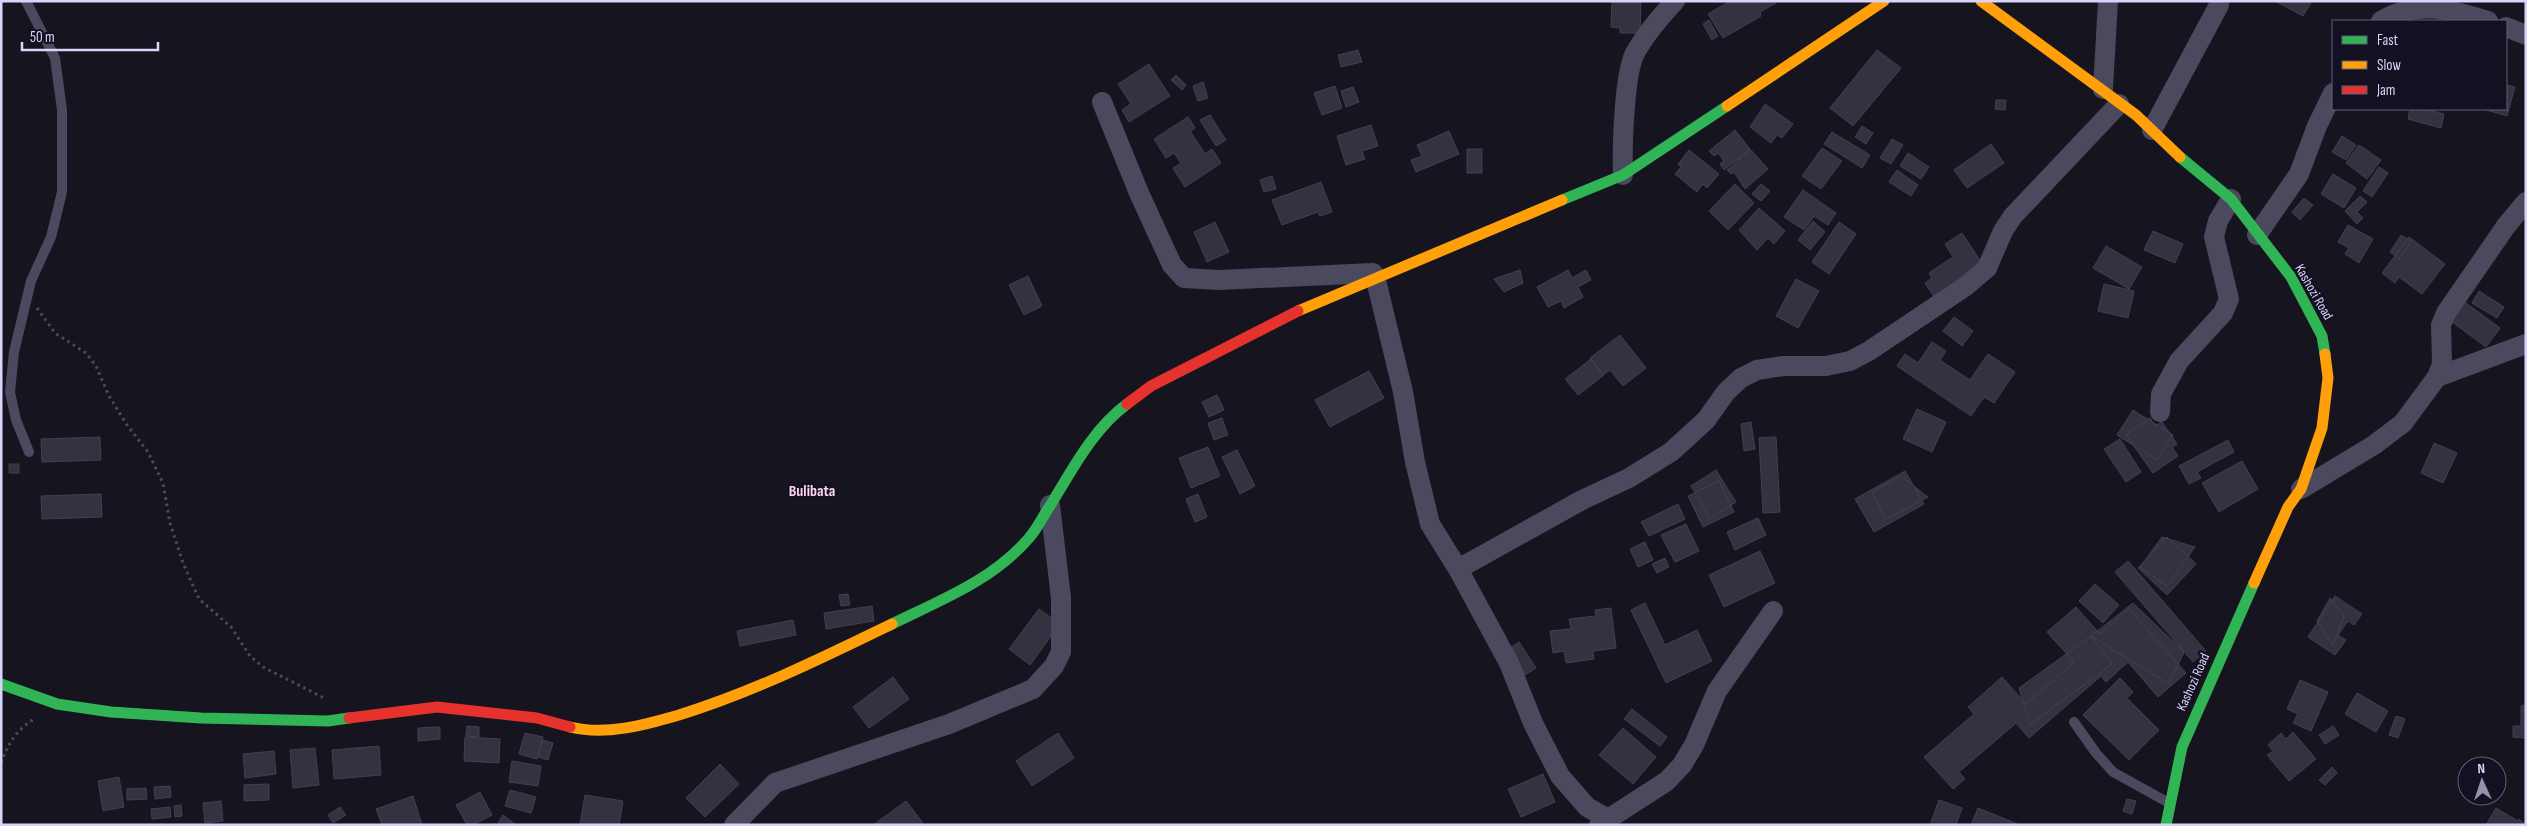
<svg xmlns="http://www.w3.org/2000/svg" width="2527" height="826" font-family="'Sofia Sans Condensed',sans-serif">
<style>
.building{fill:#343240;stroke:#433f51}
.lines{fill:none;stroke-linecap:round;stroke-linejoin:round}
.path{stroke:#45505b;stroke-width:3;stroke-dasharray:2.5 4;stroke-linecap:butt}
.lane{stroke:#4b495e;stroke-width:10}
.street{stroke:#4b495e;stroke-width:20}
.fast{stroke:#30b455;stroke-width:11}
.slow{stroke:#ff9f0a;stroke-width:11}
.jam{stroke:#e5322d;stroke-width:11}
.labels{text-anchor:middle;dominant-baseline:central;stroke-width:5;stroke-linejoin:round;paint-order:stroke}
.street-label{font-size:14px;fill:#d8d4fc;stroke:#131022}
.quarter-label{font-size:16px;font-weight:bold;fill:#fcd6ee;stroke:#131022}
</style>
<rect width="100%" height="100%" fill="#16141e"/>
<path class="building" d="M 1630,1 L 1641,1 L 1640,33 L 1620,33 L 1620,28 L 1611,27 L 1612,2 Z
M 1730,1 L 1775,1 L 1776,3 L 1760,12 L 1761,16 L 1723,38 L 1708,14 Z
M 2275,1 L 2312,1 L 2303,16 Z
M 1709,20 L 1718,36 L 1712,40 L 1703,24 Z
M 1358,50 L 1362,62 L 1341,67 L 1338,55 Z
M 1877,50 L 1901,68 L 1853,126 L 1830,108 Z
M 1149,64 L 1170,96 L 1129,122 L 1122,110 L 1131,104 L 1118,84 Z
M 1176,75 L 1186,85 L 1182,90 L 1171,80 Z
M 1203,82 L 1208,98 L 1198,101 L 1193,86 Z
M 2506,85 L 2515,87 L 2507,116 L 2483,109 L 2506,109 Z
M 1335,86 L 1342,108 L 1322,115 L 1314,93 Z
M 1353,87 L 1359,102 L 1346,107 L 1341,91 Z
M 1996,100 L 2006,100 L 2005,110 L 1995,109 Z
M 1765,104 L 1793,124 L 1782,138 L 1777,135 L 1771,143 L 1750,127 Z
M 2410,109 L 2426,109 L 2444,114 L 2441,128 L 2408,119 Z
M 1210,115 L 1226,140 L 1216,146 L 1200,120 Z
M 1188,117 L 1195,128 L 1190,131 L 1205,154 L 1212,149 L 1221,163 L 1185,187 L 1173,168 L 1181,163 L 1174,153 L 1166,158 L 1154,139 Z
M 1371,125 L 1378,146 L 1362,151 L 1365,159 L 1346,165 L 1337,136 Z
M 1862,126 L 1873,133 L 1866,144 L 1855,137 Z
M 1735,130 L 1750,149 L 1724,170 L 1720,164 L 1724,161 L 1718,153 L 1714,156 L 1709,151 Z
M 1449,131 L 1459,154 L 1416,172 L 1411,160 L 1422,156 L 1417,145 Z
M 1832,132 L 1870,155 L 1862,168 L 1824,144 Z
M 2342,136 L 2356,145 L 2346,160 L 2332,152 Z
M 1892,139 L 1903,145 L 1891,164 L 1880,158 Z
M 1991,144 L 2004,163 L 1967,188 L 1954,170 Z
M 2359,145 L 2381,160 L 2367,179 L 2346,163 Z
M 1822,148 L 1842,161 L 1821,189 L 1802,176 Z
M 1467,149 L 1482,149 L 1482,173 L 1467,173 Z
M 1750,149 L 1768,169 L 1745,189 L 1734,172 L 1731,174 L 1727,170 Z
M 1689,150 L 1719,174 L 1707,188 L 1703,184 L 1697,192 L 1675,174 L 1681,167 L 1678,164 Z
M 1908,153 L 1929,167 L 1921,179 L 1900,166 Z
M 2379,167 L 2388,173 L 2372,197 L 2363,191 Z
M 1897,170 L 1918,185 L 1911,196 L 1889,182 Z
M 2333,174 L 2356,188 L 2344,208 L 2321,194 Z
M 1272,176 L 1276,189 L 1264,192 L 1260,180 Z
M 1321,182 L 1332,212 L 1320,216 L 1318,212 L 1282,225 L 1272,200 Z
M 1735,184 L 1754,203 L 1728,230 L 1709,211 Z
M 1761,184 L 1770,191 L 1761,201 L 1752,194 Z
M 1803,190 L 1836,213 L 1828,225 L 1814,216 L 1804,230 L 1784,217 Z
M 2360,196 L 2367,202 L 2357,212 L 2363,218 L 2357,224 L 2345,211 Z
M 2304,198 L 2313,205 L 2300,220 L 2292,212 Z
M 1759,208 L 1785,231 L 1774,244 L 1768,238 L 1757,250 L 1739,230 Z
M 1813,221 L 1825,232 L 1810,250 L 1798,240 Z
M 1215,222 L 1229,252 L 1207,262 L 1194,232 Z
M 1839,222 L 1856,234 L 1829,274 L 1812,262 Z
M 2348,225 L 2373,239 L 2359,263 L 2345,254 L 2349,248 L 2338,242 Z
M 2153,231 L 2183,244 L 2175,263 L 2144,250 Z
M 1962,233 L 1983,265 L 1934,297 L 1925,283 L 1932,278 L 1929,273 L 1953,257 L 1945,244 Z
M 2401,235 L 2411,241 L 2399,259 L 2390,252 Z
M 2409,237 L 2445,264 L 2422,294 L 2399,277 L 2395,283 L 2382,273 Z
M 2106,246 L 2142,267 L 2129,289 L 2093,268 Z
M 1520,270 L 1523,283 L 1504,292 L 1494,279 Z
M 1568,270 L 1572,278 L 1586,270 L 1591,280 L 1578,287 L 1583,297 L 1564,308 L 1561,301 L 1548,307 L 1537,287 Z
M 1028,276 L 1042,306 L 1024,315 L 1009,285 Z
M 1796,279 L 1819,291 L 1798,328 L 1776,316 Z
M 2104,284 L 2134,291 L 2128,318 L 2098,311 Z
M 2479,291 L 2504,307 L 2497,318 L 2472,303 Z
M 2462,300 L 2500,328 L 2486,347 L 2448,319 Z
M 1954,317 L 1973,331 L 1962,346 L 1943,331 Z
M 1620,335 L 1646,368 L 1623,386 L 1610,370 L 1603,375 L 1590,358 Z
M 1932,342 L 1946,351 L 1940,360 L 1970,380 L 1988,354 L 2015,372 L 1994,403 L 1984,397 L 1971,416 L 1897,366 L 1905,354 L 1918,363 Z
M 1591,359 L 1604,375 L 1578,395 L 1565,379 Z
M 1369,371 L 1384,398 L 1330,427 L 1315,400 Z
M 1217,395 L 1224,410 L 1209,417 L 1202,402 Z
M 1917,409 L 1946,422 L 1932,452 L 1903,439 Z
M 2133,410 L 2173,435 L 2157,460 L 2117,435 Z
M 1222,418 L 1228,435 L 1214,440 L 1208,423 Z
M 2150,418 L 2155,426 L 2162,422 L 2177,444 L 2172,447 L 2178,456 L 2153,473 L 2126,435 Z
M 1751,422 L 1755,449 L 1744,451 L 1741,424 Z
M 100,437 L 101,460 L 42,462 L 41,439 Z
M 1776,437 L 1780,512 L 1763,513 L 1759,438 Z
M 2120,439 L 2141,472 L 2126,482 L 2104,449 Z
M 2228,440 L 2234,452 L 2197,472 L 2201,478 L 2189,484 L 2179,466 Z
M 2434,443 L 2457,453 L 2443,483 L 2421,473 Z
M 1208,447 L 1220,476 L 1191,488 L 1179,458 Z
M 1237,450 L 1255,486 L 1240,494 L 1222,457 Z
M 2242,461 L 2258,489 L 2219,512 L 2202,483 Z
M 9,464 L 19,464 L 19,473 L 9,473 Z
M 1716,470 L 1736,502 L 1710,518 L 1691,486 Z
M 1905,471 L 1924,504 L 1874,532 L 1855,499 Z
M 1901,476 L 1928,497 L 1886,519 L 1872,492 Z
M 1719,481 L 1734,512 L 1703,527 L 1688,496 Z
M 101,494 L 102,517 L 42,519 L 41,496 Z
M 1198,494 L 1207,517 L 1195,522 L 1186,499 Z
M 1678,504 L 1685,519 L 1649,536 L 1641,522 Z
M 1758,518 L 1766,535 L 1735,550 L 1727,532 Z
M 1686,524 L 1699,551 L 1675,562 L 1661,535 Z
M 2162,537 L 2195,547 L 2167,586 L 2140,567 Z
M 2167,537 L 2196,564 L 2167,595 L 2138,568 Z
M 1645,542 L 1653,560 L 1638,567 L 1630,549 Z
M 1760,551 L 1775,583 L 1724,607 L 1709,575 Z
M 1665,558 L 1669,567 L 1657,573 L 1652,564 Z
M 2128,561 L 2206,651 L 2193,662 L 2115,572 Z
M 2095,584 L 2119,605 L 2103,623 L 2079,601 Z
M 848,594 L 850,605 L 841,606 L 839,595 Z
M 2335,596 L 2362,614 L 2354,625 L 2348,621 L 2338,635 L 2346,640 L 2335,655 L 2308,637 Z
M 2330,598 L 2344,616 L 2333,646 L 2317,621 Z
M 1645,603 L 1665,645 L 1697,630 L 1712,661 L 1666,683 L 1631,610 Z
M 2133,603 L 2184,652 L 2169,684 L 2091,636 Z
M 872,606 L 874,621 L 826,629 L 824,613 Z
M 2076,607 L 2100,634 L 2129,609 L 2186,673 L 2158,697 L 2128,662 L 2106,682 L 2101,676 L 2029,738 L 2016,723 L 1959,772 L 1965,779 L 1953,789 L 1924,757 L 1974,714 L 1968,707 L 2002,677 L 2026,704 L 2074,662 L 2047,632 Z
M 1611,608 L 1616,648 L 1593,651 L 1594,659 L 1566,663 L 1564,651 L 1553,653 L 1550,631 L 1571,629 L 1569,619 L 1596,616 L 1595,610 Z
M 1039,609 L 1060,624 L 1030,665 L 1009,649 Z
M 793,620 L 796,635 L 740,646 L 737,631 Z
M 2091,636 L 2112,664 L 2030,725 L 2019,688 Z
M 1519,642 L 1536,668 L 1525,675 L 1508,649 Z
M 893,677 L 909,699 L 869,728 L 853,707 Z
M 2120,678 L 2133,692 L 2127,698 L 2159,730 L 2129,760 L 2083,715 Z
M 2300,680 L 2328,692 L 2311,731 L 2293,723 L 2298,714 L 2287,709 Z
M 2357,693 L 2388,711 L 2376,732 L 2345,714 Z
M 2526,705 L 2526,738 L 2513,737 L 2513,726 L 2521,726 L 2521,706 Z
M 1632,709 L 1667,737 L 1660,746 L 1624,719 Z
M 2396,716 L 2405,719 L 2398,738 L 2389,735 Z
M 467,726 L 479,727 L 479,737 L 466,736 Z
M 2333,726 L 2339,735 L 2325,744 L 2319,735 Z
M 440,727 L 440,739 L 418,741 L 418,728 Z
M 1623,728 L 1656,757 L 1633,784 L 1599,755 Z
M 2293,732 L 2316,759 L 2289,781 L 2267,755 L 2273,751 L 2268,745 L 2281,733 L 2286,739 Z
M 525,733 L 543,737 L 537,759 L 519,754 Z
M 1058,733 L 1074,758 L 1032,786 L 1016,761 Z
M 465,737 L 500,739 L 499,763 L 464,761 Z
M 542,740 L 553,743 L 548,760 L 538,757 Z
M 379,746 L 381,775 L 334,779 L 332,750 Z
M 315,748 L 319,785 L 293,788 L 290,750 Z
M 274,751 L 276,774 L 245,778 L 243,754 Z
M 512,761 L 541,766 L 538,786 L 509,782 Z
M 720,764 L 739,784 L 705,817 L 686,798 Z
M 2332,767 L 2337,773 L 2325,785 L 2319,780 Z
M 1543,774 L 1555,802 L 1521,817 L 1508,789 Z
M 119,777 L 124,807 L 103,811 L 98,781 Z
M 269,784 L 269,800 L 244,801 L 244,785 Z
M 170,786 L 171,797 L 155,799 L 154,787 Z
M 146,788 L 147,799 L 127,800 L 127,789 Z
M 510,790 L 536,797 L 531,813 L 505,806 Z
M 480,792 L 492,815 L 473,825 L 467,825 L 456,805 Z
M 585,795 L 623,801 L 619,825 L 580,825 Z
M 413,796 L 422,825 L 382,825 L 376,809 Z
M 2127,799 L 2136,801 L 2132,814 L 2123,811 Z
M 1939,800 L 1962,808 L 1956,825 L 1930,825 Z
M 221,801 L 223,821 L 205,823 L 203,803 Z
M 906,801 L 923,823 L 920,825 L 873,825 Z
M 181,805 L 182,816 L 175,817 L 174,806 Z
M 170,807 L 171,817 L 152,819 L 151,809 Z
M 340,807 L 346,815 L 333,823 L 328,815 Z
M 1978,808 L 2020,825 L 1971,825 Z
M 2496,808 L 2518,821 L 2519,819 L 2526,825 L 2486,825 Z
M 503,815 L 516,825 L 497,825 Z"/>
<g class="lines">
<path class="path" d="M 37,308 L 55,333 L 86,353 L 96,366 L 109,396 L 127,425 L 148,452 L 163,483 L 170,523 L 183,563 L 199,599 L 231,627 L 250,656 L 263,667 L 324,698
M 1,763 C 9,743 15,731 34,719"/>
<path class="lane" d="M 26,1 L 55,58 L 62,110 L 62,192 L 51,237 L 31,281 L 14,352 L 10,392 L 16,420 L 29,452
M 2074,722 L 2096,753 L 2113,772 L 2169,803"/>
<path class="street" d="M 2381,21 C 2415,0 2450,9 2488,21
M 2506,27 L 2526,35
M 2103,89 L 2108,1
M 1102,102 L 1139,193 L 1172,265 L 1184,278 L 1218,280 L 1373,273
M 2152,130 L 2219,5
M 1623,175 C 1622,148 1624,75 1635,53 C 1645,35 1661,16 1675,1
M 2257,235 L 2299,174 L 2317,126 L 2333,93
M 1375,276 L 1403,392 L 1415,462 L 1430,524 L 1458,569 L 1509,663 L 1533,723 L 1560,776 L 1587,807 L 1610,820
M 2437,377 L 2526,344
M 2160,412 L 2161,394 L 2179,361 L 2223,313 L 2229,299 L 2214,237 L 2218,221 L 2231,199
M 2301,489 L 2374,445 L 2403,423 L 2437,377 L 2442,364 L 2441,325 L 2446,313 L 2506,226 L 2526,202
M 1458,569 L 1582,500 L 1629,478 L 1671,452 L 1706,420 L 1726,392 L 1741,378 L 1757,370 L 1783,366 L 1826,366 L 1850,361 L 1869,351 L 1966,286 L 1987,268 L 2003,231 L 2013,216 L 2119,104
M 734,825 L 775,783 L 949,724 L 1033,689 L 1054,666 L 1061,652 L 1061,598 L 1050,505
M 1599,825 L 1667,781 L 1682,765 L 1694,745 L 1717,691 L 1773,611"/>
<path class="fast" d="M 2180,157 L 2231,199 L 2291,277 L 2322,336 L 2325,354
M 1562,200 L 1623,175 L 1727,106
M 892,624 C 941,600 993,580 1029,538 C 1037,529 1043,516 1050,506 C 1072,470 1093,429 1127,404
M 1,684 L 57,704 L 111,712 L 201,718 L 328,721 L 349,718
M 2166,825 L 2182,747 L 2254,583"/>
<path class="slow" d="M 1981,1 L 2136,115 L 2180,157
M 1727,106 L 1884,1
M 1298,311 L 1562,200
M 2254,583 L 2288,507 L 2301,489 L 2322,428 L 2328,378 L 2325,354
M 570,727 C 606,736 644,725 679,715 C 753,692 822,658 892,624"/>
<path class="jam" d="M 1127,404 L 1151,386 L 1298,311
M 349,718 L 437,707 L 537,718 L 570,727"/>
</g>
<g class="labels">
<g class="street-label">
<text transform="translate(2314 292) rotate(60)">Kashozi Road</text>
<text transform="translate(2193 682) rotate(-66)">Kashozi Road</text>
</g>
<g class="quarter-label">
<text x="812" y="491">Bulibata</text>
</g>
</g>
<rect width="2527" height="826" fill="none" stroke="#d8d4fc" stroke-width="5"/>
<rect x="2332" y="20" width="175" height="90" fill="#131022" stroke="#625e79"/>
<rect x="2342" y="36" width="25" height="8" fill="#30b455" stroke="#625e79"/>
<text x="2377" y="45" font-size="15" fill="#d8d4fc">Fast</text>
<rect x="2342" y="61" width="25" height="8" fill="#ff9f0a" stroke="#625e79"/>
<text x="2377" y="70" font-size="15" fill="#d8d4fc">Slow</text>
<rect x="2342" y="86" width="25" height="8" fill="#e5322d" stroke="#625e79"/>
<text x="2377" y="95" font-size="15" fill="#d8d4fc">Jam</text>
<g transform="translate(2482 781) rotate(357)"><circle r="24" fill="#131022" stroke="#625e79"/>
<path d="M0-4L9 19L0 12L-9 19Z" fill="#9491ae"/>
<text y="-8" font-size="14" font-weight="bold" text-anchor="middle" fill="#d8d4fc">N</text>
</g>
<path d="M22 42v8h136v-8" fill="none" stroke="#d8d4fc" stroke-width="2.5"/>
<text x="30" y="42" font-size="15" fill="#d8d4fc" stroke="#131022" stroke-width="4" paint-order="stroke">50 m</text>
</svg>
